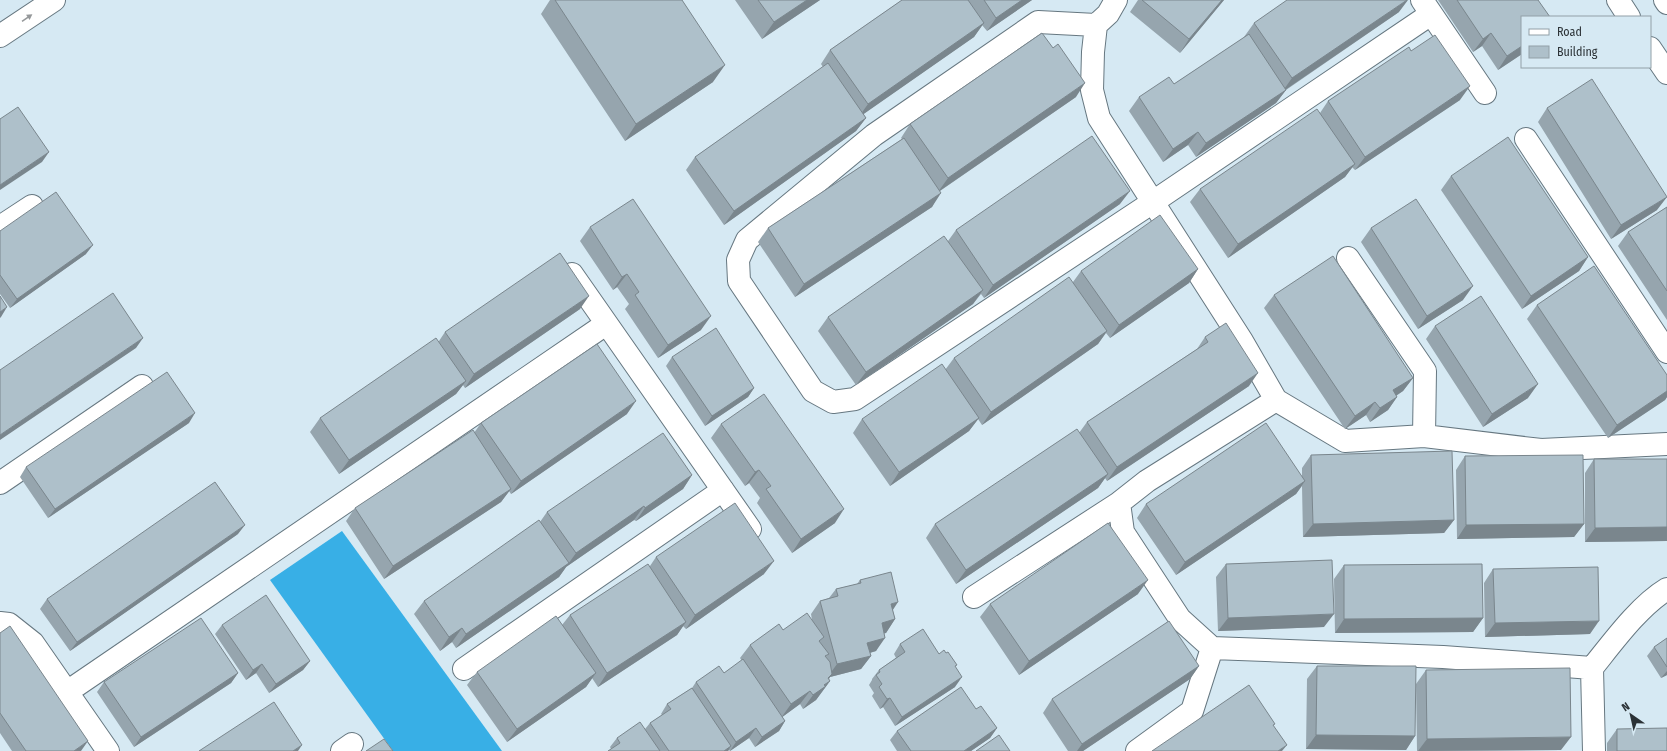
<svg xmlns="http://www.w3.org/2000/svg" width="1667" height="751" font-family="'Fira Sans Condensed',sans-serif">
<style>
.forest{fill:#38afe6}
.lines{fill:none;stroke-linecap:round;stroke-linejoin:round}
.minor-casing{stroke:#667780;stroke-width:24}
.major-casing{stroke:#667780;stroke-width:24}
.minor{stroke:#fff;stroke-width:22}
.major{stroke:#fff;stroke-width:22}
.wall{fill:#96a5ae}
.shaded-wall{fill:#7a868d}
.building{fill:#aec0ca;stroke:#7a868d}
.oneway{fill:#95989a}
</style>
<rect width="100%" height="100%" fill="#d6e9f3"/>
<path class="forest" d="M 342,531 L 502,751 L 393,751 L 270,580 Z"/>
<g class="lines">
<g class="minor-casing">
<path id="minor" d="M 1116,0 L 1108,14 L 1096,25 L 1093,52 L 1092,90 L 1099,118 L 1242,341 L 1276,400 L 1345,441 L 1424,436 L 1541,450 L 1667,444
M 1422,0 L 1485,93
M 1096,25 L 1038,22 L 874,135 L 747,240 L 738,260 L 739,281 L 813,391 L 833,402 L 855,399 L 1153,202 L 1431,14
M 1526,139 L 1667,352
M 0,227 L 32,206
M 1348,258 L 1425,371 L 1424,436
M 572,274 L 750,529
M 1276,400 L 1147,481 L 1119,503 L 1123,532 L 1180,619 L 1212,648 L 1443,657 L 1592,668 C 1613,642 1639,606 1667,589
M 0,483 L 142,386
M 974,597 L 1119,503
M 0,623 L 9,624 L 33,643 L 108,751
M 1592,668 L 1594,751
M 464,669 L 723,490
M 67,692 L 606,324
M 342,751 L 352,744
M 1137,751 L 1192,711 L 1212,648"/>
</g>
<g class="major-casing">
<path id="major" d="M 1618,0 L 1629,17
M 1665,0 L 1667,3
M 0,36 L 54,0
M 1650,48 L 1667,73"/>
</g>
<use href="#minor" class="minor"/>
<use href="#major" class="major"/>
</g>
<path class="wall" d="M 550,0 L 682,0 L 713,82 L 625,141 L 541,14 Z
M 735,0 L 820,0 L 762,39 Z
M 902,0 L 1032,0 L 987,31 L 982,25 L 974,37 L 863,114 L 866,118 L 856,131 L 724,225 L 686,170 L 695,157 L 823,67 L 821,64 L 830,50 Z
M 1138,0 L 1224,0 L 1180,53 L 1130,12 Z
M 1438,0 L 1538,0 L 1522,54 L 1498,70 L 1482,46 L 1473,52 Z
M 1399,12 L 1286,90 L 1276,103 L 1196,157 L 1188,145 L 1163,162 L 1129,111 L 1139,97 L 1174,84 L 1245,37 L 1244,37 L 1254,23 Z
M 1411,51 L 1460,100 L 1355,170 L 1352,167 L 1345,177 L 1228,258 L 1190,202 L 1200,189 L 1320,113 L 1328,101 Z
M 1076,97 L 940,191 L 932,207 L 795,297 L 758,242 L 768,228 L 902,139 L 901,138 L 910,124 Z
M 1547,108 L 1657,210 L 1611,239 L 1538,122 Z
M 1451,176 L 1588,257 L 1579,271 L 1522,309 L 1441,190 Z
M 1120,204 L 984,298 L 981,294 L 973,304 L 856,385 L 818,331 L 828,317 L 948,241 L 956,230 Z
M 1667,207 L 1667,320 L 1618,246 L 1628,232 Z
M 590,227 L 701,330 L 658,358 L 625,309 L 629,304 L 617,287 L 613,290 L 580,241 Z
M 1371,228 L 1463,300 L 1418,329 L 1361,242 Z
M 0,231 L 86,254 L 10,308 L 0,294 Z
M 1198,269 L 1189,283 L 1110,338 L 1106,333 L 1098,344 L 982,425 L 978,419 L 969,431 L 890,486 L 853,433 L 862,419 L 945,370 L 954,358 L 1073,282 L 1081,271 Z
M 1274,295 L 1413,378 L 1403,391 L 1396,396 L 1397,397 L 1388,410 L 1370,422 L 1366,415 L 1345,429 L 1264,308 Z
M 1537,305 L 1667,375 L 1667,397 L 1665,400 L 1608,438 L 1527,319 Z
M 580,309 L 465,388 L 463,385 L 456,394 L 339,474 L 310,432 L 320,418 L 439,341 L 445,332 Z
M 1435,326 L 1528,398 L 1483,427 L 1426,339 Z
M 1205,337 L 1249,386 L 1107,481 L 1105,478 L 1098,488 L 956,584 L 926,538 L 935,524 L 1079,433 L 1087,422 L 1197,349 Z
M 672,357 L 754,388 L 748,397 L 705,426 L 666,366 Z
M 627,414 L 511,494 L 509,491 L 501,502 L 384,579 L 346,521 L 355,508 L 474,433 L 481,423 Z
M 189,423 L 48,518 L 20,477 L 26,467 Z
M 721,424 L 835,523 L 792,553 L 757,503 L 760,498 L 749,483 L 745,486 L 711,438 Z
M 1311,455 L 1454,520 L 1444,533 L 1303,537 L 1302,486 L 1296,494 L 1176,575 L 1137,518 L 1146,504 L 1302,476 L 1302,468 Z
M 1465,456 L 1584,524 L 1574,537 L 1457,539 L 1456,470 Z
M 1594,459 L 1667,459 L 1667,541 L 1585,542 L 1585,473 Z
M 692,475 L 683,489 L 636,521 L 634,520 L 566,567 L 559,577 L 456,648 L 452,642 L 440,651 L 414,614 L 424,601 L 540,522 L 547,512 Z
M 238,534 L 70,651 L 40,609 L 47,599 Z
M 656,557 L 764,574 L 686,629 L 683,626 L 677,635 L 598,687 L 592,678 L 586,687 L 507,742 L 467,685 L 477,672 L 562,625 L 570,615 L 650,566 Z
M 1226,564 L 1324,627 L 1218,631 L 1216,577 Z
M 1344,565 L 1483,618 L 1473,632 L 1335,633 L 1334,579 Z
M 1493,569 L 1590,634 L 1485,637 L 1484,583 Z
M 860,580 L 893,611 L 895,619 L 886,633 L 884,633 L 876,651 L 870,653 L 871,656 L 861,669 L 830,677 L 829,679 L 830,681 L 816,700 L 803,709 L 800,704 L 782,717 L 785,721 L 779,731 L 755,747 L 749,738 L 730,751 L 729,750 L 728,751 L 608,751 L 611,749 L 610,747 L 617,738 L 645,729 L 650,723 L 662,715 L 661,714 L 667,704 L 692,688 L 696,682 L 724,673 L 742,661 L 740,658 L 750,645 L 783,630 L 812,620 L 811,614 L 820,601 L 829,598 L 836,589 L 857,584 Z
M 1138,594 L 1019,675 L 980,617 L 990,604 Z
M 222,625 L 310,661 L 303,670 L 269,693 L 256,673 L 246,680 L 215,634 Z
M 0,633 L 81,751 L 12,751 L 0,733 Z
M 1667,638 L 1667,675 L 1661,678 L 1647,656 L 1654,647 Z
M 900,644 L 939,654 L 955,667 L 955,687 L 895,726 L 883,707 L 880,709 L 872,696 L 874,693 L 869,685 L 872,680 L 872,679 L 879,670 L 896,658 L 894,654 Z
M 1199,666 L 1190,679 L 1083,751 L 1068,751 L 1043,713 L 1052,699 Z
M 1317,666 L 1415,736 L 1406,750 L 1306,749 L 1307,679 Z
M 1426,670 L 1561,750 L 1417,751 L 1416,684 Z
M 238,673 L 231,683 L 134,747 L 97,692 L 104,682 Z
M 976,709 L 997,728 L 990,738 L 971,751 L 897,751 L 890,740 L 897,731 Z
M 1617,729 L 1667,751 L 1607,751 L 1607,743 Z"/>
<path class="shaded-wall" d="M 807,0 L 820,0 L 762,39 L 774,22 Z
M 1022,0 L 1032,0 L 987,31 L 996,18 Z
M 1222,0 L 1224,0 L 1180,53 L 1189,39 Z
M 1407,0 L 1408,0 L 1399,12 L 1282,92 L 1292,78 Z
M 984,23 L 974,37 L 858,118 L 868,104 Z
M 1491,33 L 1482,46 L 1473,52 L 1483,39 Z
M 1522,46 L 1522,54 L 1498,70 L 1507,56 Z
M 725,65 L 713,82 L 625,141 L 636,124 Z
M 1085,83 L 1076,97 L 938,192 L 948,178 Z
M 1470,86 L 1460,100 L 1355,170 L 1365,157 Z
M 1286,90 L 1276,103 L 1196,157 L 1206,143 Z
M 866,118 L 856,131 L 724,225 L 734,211 Z
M 1198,132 L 1188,145 L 1163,162 L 1173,149 Z
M 49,152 L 42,162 L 0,190 L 0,185 Z
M 1355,164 L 1345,177 L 1228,258 L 1238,244 Z
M 1130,191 L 1120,204 L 984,298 L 993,285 Z
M 941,193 L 932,207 L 795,297 L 804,284 Z
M 1667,197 L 1657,210 L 1611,239 L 1621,225 Z
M 93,245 L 86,254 L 10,308 L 17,299 Z
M 1588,257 L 1579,271 L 1522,309 L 1531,296 Z
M 1198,269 L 1189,283 L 1110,338 L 1119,325 Z
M 627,274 L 617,287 L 613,290 L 622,277 Z
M 1473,286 L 1463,300 L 1418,329 L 1427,316 Z
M 983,290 L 973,304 L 856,385 L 866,372 Z
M 589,296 L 580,309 L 465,388 L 474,374 Z
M 7,307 L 1,317 L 0,318 L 0,312 Z
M 711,316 L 701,330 L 658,358 L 668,345 Z
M 1107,331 L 1098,344 L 982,425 L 991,412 Z
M 143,338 L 136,348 L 0,440 L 0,435 Z
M 1258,373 L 1249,386 L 1107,481 L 1117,467 Z
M 1413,378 L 1403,391 L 1383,404 L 1393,390 Z
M 466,381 L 456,394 L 339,474 L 349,460 Z
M 1538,384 L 1528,398 L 1483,427 L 1492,414 Z
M 754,388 L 748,397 L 705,426 L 712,416 Z
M 1667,391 L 1667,397 L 1665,400 L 1608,438 L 1617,425 Z
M 1397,397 L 1388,410 L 1370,422 L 1380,408 Z
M 636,401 L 627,414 L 511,494 L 521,481 Z
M 1375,402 L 1366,415 L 1345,429 L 1355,416 Z
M 195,413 L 189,423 L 48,518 L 55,509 Z
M 979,418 L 969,431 L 890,486 L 899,472 Z
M 759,470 L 749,483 L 745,486 L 755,472 Z
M 1108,474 L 1098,488 L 956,584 L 966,570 Z
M 692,475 L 683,489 L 636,521 L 645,508 Z
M 1305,481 L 1296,494 L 1176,575 L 1185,562 Z
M 511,489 L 501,502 L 384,579 L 393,566 Z
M 644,506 L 634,520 L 566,567 L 576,553 Z
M 844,509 L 835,523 L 792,553 L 801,539 Z
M 1454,520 L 1444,533 L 1303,537 L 1313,524 Z
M 1584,524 L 1574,537 L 1457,539 L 1466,525 Z
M 245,525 L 238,534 L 70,651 L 77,642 Z
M 1667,527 L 1667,541 L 1585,542 L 1595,528 Z
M 774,561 L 764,574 L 686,629 L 695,615 Z
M 569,563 L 559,577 L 456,648 L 466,634 Z
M 1148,580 L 1138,594 L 1019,675 L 1029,661 Z
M 898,602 L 889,616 L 891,604 Z
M 1334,614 L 1324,627 L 1218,631 L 1228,618 Z
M 1483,618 L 1473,632 L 1335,633 L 1344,619 Z
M 895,619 L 886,633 L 872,637 L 882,623 Z
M 1599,621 L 1590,634 L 1485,637 L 1495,623 Z
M 686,622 L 677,635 L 598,687 L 607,673 Z
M 462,628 L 452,642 L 440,651 L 449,637 Z
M 885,638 L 876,651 L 858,656 L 867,643 Z
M 871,656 L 861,669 L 830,677 L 825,685 L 830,681 L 816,700 L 803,709 L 813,695 L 827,678 L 837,664 Z
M 310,661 L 303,670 L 269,693 L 276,684 Z
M 262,664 L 256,673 L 246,680 L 253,670 Z
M 1199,666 L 1190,679 L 1083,751 L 1077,751 L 1082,744 Z
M 1667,671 L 1667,675 L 1661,678 Z
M 238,673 L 231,683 L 134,747 L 141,737 Z
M 596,673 L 586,687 L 507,742 L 517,729 Z
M 962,677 L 955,687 L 895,726 L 902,717 Z
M 810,691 L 800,704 L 781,718 L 791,704 Z
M 890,698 L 883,707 L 880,709 L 887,699 Z
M 785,721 L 779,731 L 755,747 L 762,737 Z
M 756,728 L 749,738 L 730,751 L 736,742 Z
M 997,728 L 990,738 L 971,751 L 964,751 Z
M 1316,735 L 1415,736 L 1406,750 L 1306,749 Z
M 1571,737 L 1561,750 L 1418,751 L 1427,739 Z
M 88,741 L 81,751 L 74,751 Z
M 302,745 L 298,751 L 293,751 Z
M 1287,745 L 1282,751 L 1278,751 Z
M 731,746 L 728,751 L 724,751 Z"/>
<path class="building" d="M 555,0 L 682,0 L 725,65 L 636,124 Z
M 758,0 L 807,0 L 774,22 Z
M 902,0 L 968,0 L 984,23 L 868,104 L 830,50 Z
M 984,0 L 1022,0 L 996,18 Z
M 1142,0 L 1222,0 L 1189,39 Z
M 1287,0 L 1407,0 L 1292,78 L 1254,23 Z
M 1457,0 L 1538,0 L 1550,17 L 1522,17 L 1522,46 L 1507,56 L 1491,33 L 1483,39 Z
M 1042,33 L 1053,48 L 1058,44 L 1085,83 L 948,178 L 910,124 Z
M 1249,34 L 1286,90 L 1206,143 L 1198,132 L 1173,149 L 1139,97 L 1169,77 L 1174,84 Z
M 1435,35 L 1470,86 L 1365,157 L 1328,101 L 1409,47 L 1411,51 Z
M 828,63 L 866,118 L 734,211 L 695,157 Z
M 1592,79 L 1667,197 L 1621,225 L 1547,108 Z
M 18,107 L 49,152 L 0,185 L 0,119 Z
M 1317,109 L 1355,164 L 1238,244 L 1200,189 Z
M 1092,136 L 1130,191 L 993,285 L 956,230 Z
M 1508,137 L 1588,257 L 1531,296 L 1451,176 Z
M 904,138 L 941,193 L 804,284 L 768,228 Z
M 56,192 L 93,245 L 17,299 L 0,275 L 0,231 Z
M 633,199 L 711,316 L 668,345 L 635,295 L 639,292 L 627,274 L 622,277 L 590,227 Z
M 1416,199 L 1473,286 L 1427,316 L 1371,228 Z
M 1667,207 L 1667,291 L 1628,232 Z
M 1160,215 L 1198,269 L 1119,325 L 1081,271 Z
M 944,236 L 983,290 L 866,372 L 828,317 Z
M 560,253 L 589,296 L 474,374 L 445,332 Z
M 1333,256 L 1413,378 L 1393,390 L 1397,397 L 1380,408 L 1375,402 L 1355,416 L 1274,295 Z
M 1594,266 L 1667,375 L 1667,391 L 1617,425 L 1537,305 Z
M 1069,277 L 1107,331 L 991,412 L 954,358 Z
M 113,293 L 143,338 L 0,435 L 0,370 Z
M 0,296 L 7,307 L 0,312 Z
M 1481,296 L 1538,384 L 1492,414 L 1435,326 Z
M 1226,323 L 1258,373 L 1117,467 L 1087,422 L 1208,342 L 1205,337 Z
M 716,328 L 754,388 L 712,416 L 672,357 Z
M 436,338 L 466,381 L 349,460 L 320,418 Z
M 597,344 L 636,401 L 521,481 L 481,423 Z
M 942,364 L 979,418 L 899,472 L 862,419 Z
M 167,372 L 195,413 L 55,509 L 26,467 Z
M 764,394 L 844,509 L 801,539 L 766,489 L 771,486 L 759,470 L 755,472 L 721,424 Z
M 1266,423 L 1305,481 L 1185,562 L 1146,504 Z
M 1077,429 L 1108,474 L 966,570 L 935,524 Z
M 473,430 L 511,489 L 393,566 L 355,508 Z
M 663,433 L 692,475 L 645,508 L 644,506 L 576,553 L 547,512 Z
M 1452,451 L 1454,520 L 1313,524 L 1311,455 Z
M 1583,455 L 1584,524 L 1466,525 L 1465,456 Z
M 1594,459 L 1667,459 L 1667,527 L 1595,528 Z
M 215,482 L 245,525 L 77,642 L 47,599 Z
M 735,503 L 774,561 L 695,615 L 656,557 Z
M 539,520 L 569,563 L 466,634 L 462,628 L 449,637 L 424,601 Z
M 1108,523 L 1148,580 L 1029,661 L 990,604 Z
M 1332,560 L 1334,614 L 1228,618 L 1226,564 Z
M 648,564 L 686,622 L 607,673 L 570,615 Z
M 1482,564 L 1483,618 L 1344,619 L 1344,565 Z
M 1598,567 L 1599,621 L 1495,623 L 1493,569 Z
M 891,572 L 898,602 L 891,604 L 895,619 L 882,623 L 885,638 L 867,643 L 871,656 L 837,664 L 820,601 L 838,596 L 836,589 L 861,583 L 860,580 Z
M 266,595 L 310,661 L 276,684 L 262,664 L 253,670 L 222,625 Z
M 807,613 L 824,637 L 819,641 L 829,654 L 825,656 L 830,662 L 832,674 L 828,678 L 830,681 L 824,685 L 826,686 L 813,695 L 810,691 L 791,704 L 750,645 L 779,624 L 783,630 Z
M 556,616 L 596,673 L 517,729 L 477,672 Z
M 201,618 L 238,673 L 141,737 L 104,682 Z
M 1169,621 L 1199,666 L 1082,744 L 1052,699 Z
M 10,626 L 88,741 L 74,751 L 26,751 L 0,713 L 0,633 Z
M 923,629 L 939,654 L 944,650 L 946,653 L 948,652 L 957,665 L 955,666 L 962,677 L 902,717 L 890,698 L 887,699 L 879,687 L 882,684 L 876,675 L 880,672 L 879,670 L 905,652 L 900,644 Z
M 1667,638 L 1667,667 L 1654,647 Z
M 743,659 L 785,721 L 762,737 L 756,728 L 736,742 L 696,682 L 719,666 L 724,673 Z
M 1317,666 L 1416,666 L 1415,736 L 1316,735 Z
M 1570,668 L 1571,737 L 1427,739 L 1426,670 Z
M 1249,685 L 1275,724 L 1273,725 L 1287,745 L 1278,751 L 1152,751 Z
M 961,687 L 976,709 L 981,706 L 997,728 L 964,751 L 911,751 L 897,731 Z
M 692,688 L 731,746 L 724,751 L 669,751 L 650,723 L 671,709 L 667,704 Z
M 274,702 L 302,745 L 293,751 L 199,751 Z
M 640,722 L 660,751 L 608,751 L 620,743 L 617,738 Z
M 1667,728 L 1667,751 L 1617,751 L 1617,729 Z
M 999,735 L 1010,751 L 976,751 Z
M 384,739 L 393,751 L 366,751 Z"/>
<defs><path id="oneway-solid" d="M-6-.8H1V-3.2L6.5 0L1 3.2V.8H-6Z"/></defs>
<use class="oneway" href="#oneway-solid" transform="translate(27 18) rotate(-34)"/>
<rect x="1521" y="16" width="130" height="52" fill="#d6e9f3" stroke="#92a0a7"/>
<rect x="1529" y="29" width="20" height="6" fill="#ffffff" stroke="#92a0a7"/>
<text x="1557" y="36" font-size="12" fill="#2b3236">Road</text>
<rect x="1529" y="46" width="20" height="12" fill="#aec0ca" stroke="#92a0a7"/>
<text x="1557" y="56" font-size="12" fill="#2b3236">Building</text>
<g transform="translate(1631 715) rotate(326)" stroke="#d6e9f3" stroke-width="3" paint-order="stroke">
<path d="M0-3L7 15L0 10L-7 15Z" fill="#2b3236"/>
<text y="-6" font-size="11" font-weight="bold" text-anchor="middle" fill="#2b3236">N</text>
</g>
</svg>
